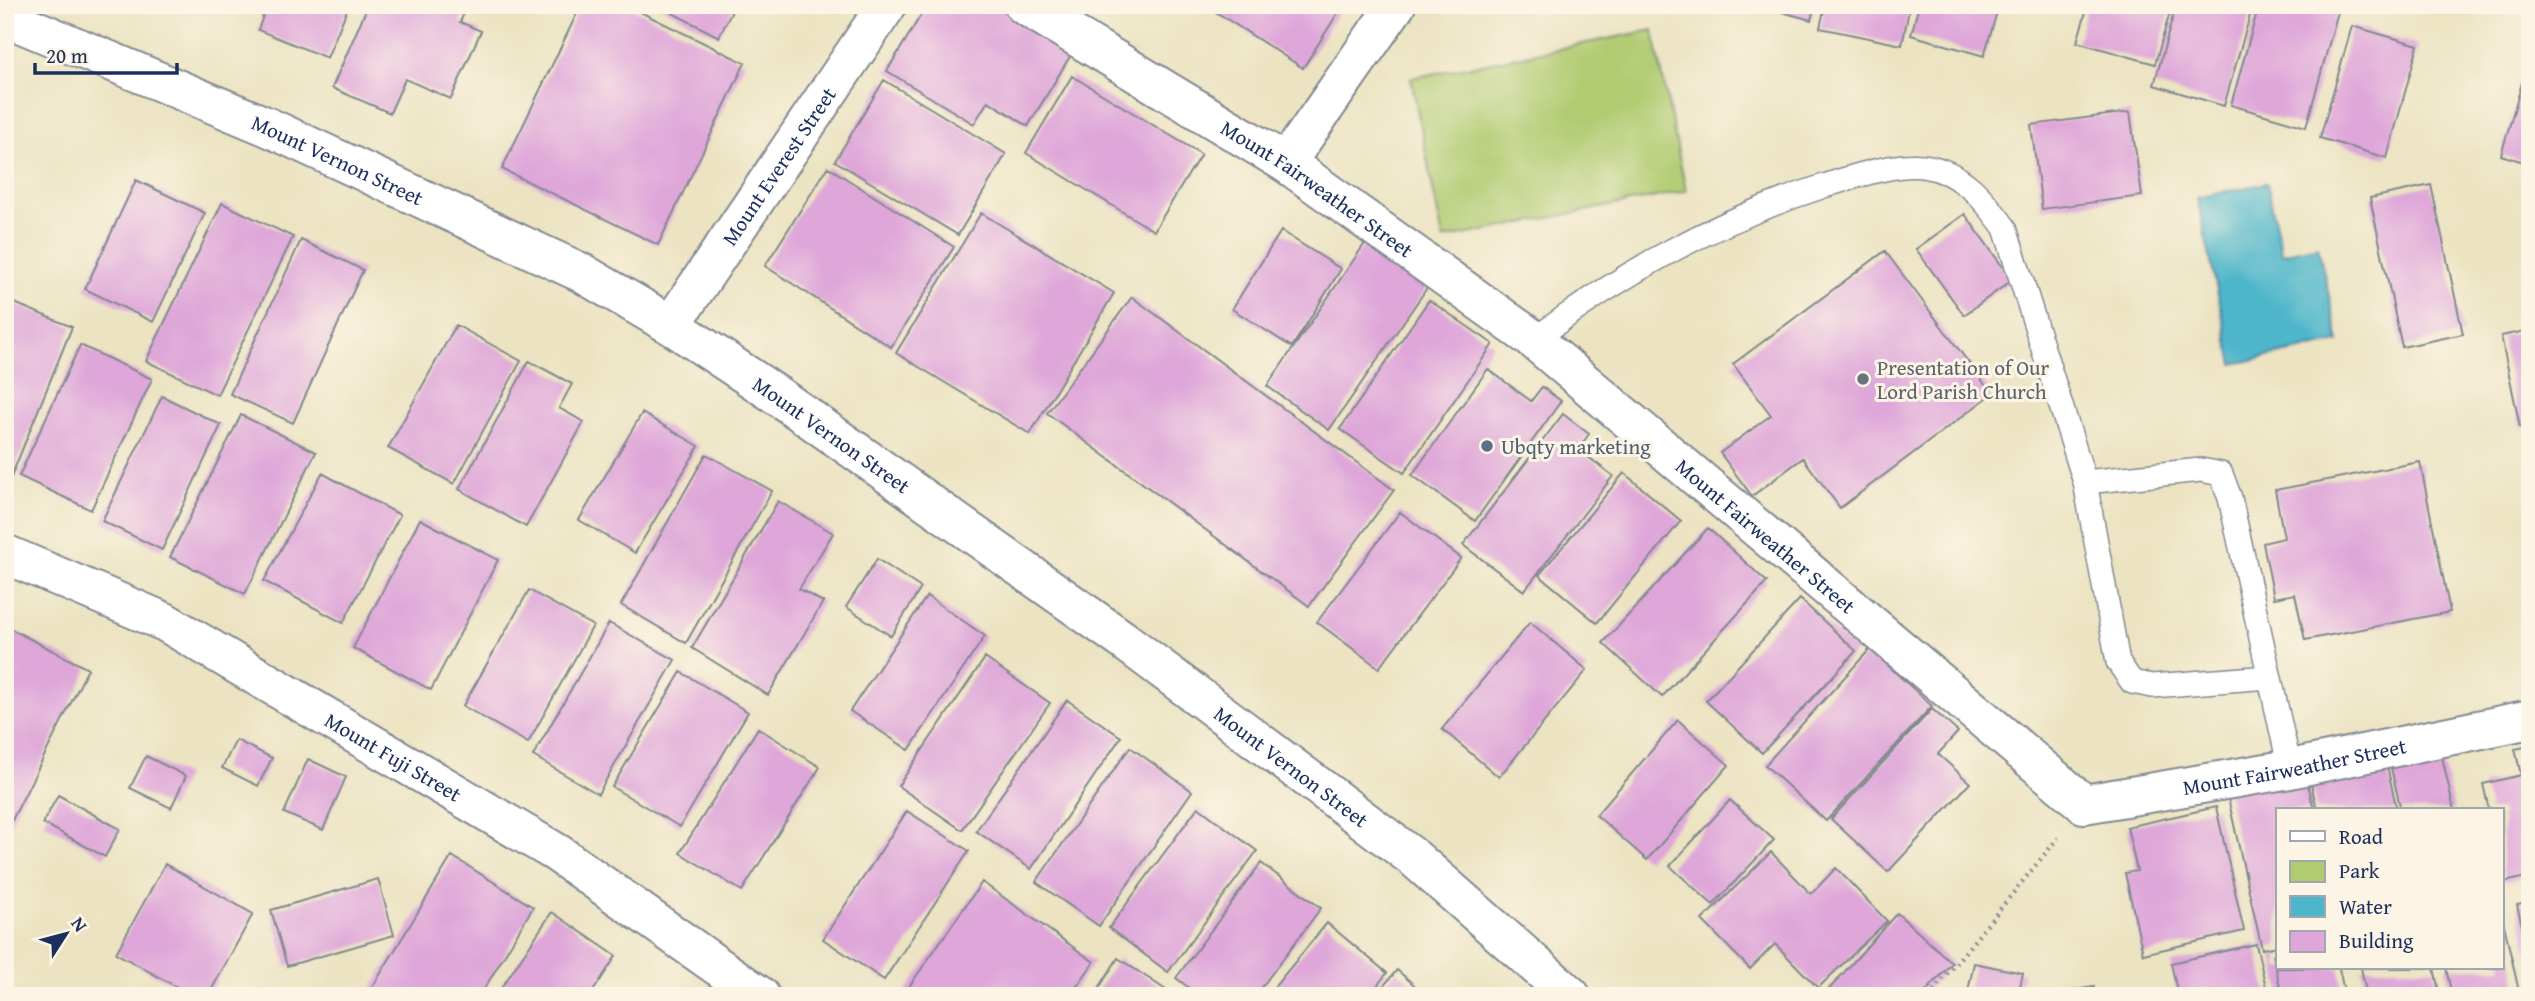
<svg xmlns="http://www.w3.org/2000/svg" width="2535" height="1001" font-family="'Gentium Book Plus',serif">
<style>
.green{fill:#b1cb71;stroke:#667d68;stroke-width:2}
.water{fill:#4db6ca;stroke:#347294;stroke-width:2}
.building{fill:#dea6d9}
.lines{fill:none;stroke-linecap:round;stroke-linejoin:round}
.service-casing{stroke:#838990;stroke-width:26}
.minor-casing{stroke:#838990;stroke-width:42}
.path{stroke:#838990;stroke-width:4.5;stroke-dasharray:2 5;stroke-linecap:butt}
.service{stroke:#fff;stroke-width:23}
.minor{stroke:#fff;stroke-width:38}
.worship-dot{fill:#6b7280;stroke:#fcf5e5;stroke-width:2.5}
.service-dot{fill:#5c6f8a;stroke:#fcf5e5;stroke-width:2.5}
.labels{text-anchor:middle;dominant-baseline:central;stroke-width:6;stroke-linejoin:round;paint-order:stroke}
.street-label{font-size:21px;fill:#1b2f5e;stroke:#fcf5e5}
.worship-label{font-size:21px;fill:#5b616d;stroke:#fcf5e5;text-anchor:start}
.service-label{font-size:21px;fill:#4e5e75;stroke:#fcf5e5;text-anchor:start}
</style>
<rect width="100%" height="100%" fill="#fcf5e5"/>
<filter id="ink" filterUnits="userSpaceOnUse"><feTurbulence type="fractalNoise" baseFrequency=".0143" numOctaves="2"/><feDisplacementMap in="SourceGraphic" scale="14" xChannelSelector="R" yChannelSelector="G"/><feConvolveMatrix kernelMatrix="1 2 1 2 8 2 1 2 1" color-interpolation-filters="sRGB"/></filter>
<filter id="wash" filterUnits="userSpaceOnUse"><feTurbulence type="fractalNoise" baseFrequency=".00686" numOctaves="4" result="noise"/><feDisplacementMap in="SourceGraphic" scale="28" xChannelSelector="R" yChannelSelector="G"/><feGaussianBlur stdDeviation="1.57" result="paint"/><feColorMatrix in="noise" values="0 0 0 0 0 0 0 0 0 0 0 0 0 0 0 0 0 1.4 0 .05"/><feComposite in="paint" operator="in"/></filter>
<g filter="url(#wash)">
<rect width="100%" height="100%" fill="#ebe3c1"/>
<path class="green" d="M 1653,30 L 1686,191 L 1443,239 L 1411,78 Z"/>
<path class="water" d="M 2267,183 L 2282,254 L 2318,246 L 2339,342 L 2233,364 L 2197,198 Z"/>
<g id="blocks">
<path class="building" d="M 267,5 L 349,5 L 327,58 L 258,30 Z
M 368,5 L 468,5 L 460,22 L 481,31 L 451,99 L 405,79 L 390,113 L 332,88 Z
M 581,5 L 626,5 L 745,63 L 658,245 L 502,169 Z
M 657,5 L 735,5 L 719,37 Z
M 927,5 L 1005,5 L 1075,48 L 1028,126 L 988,101 L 974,124 L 887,71 Z
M 1205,5 L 1343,5 L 1303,68 Z
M 1757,5 L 1815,5 L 1811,20 Z
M 1825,5 L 1910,5 L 1902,45 L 1820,28 Z
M 1919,5 L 1999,5 L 1984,56 L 1911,35 Z
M 2088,5 L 2172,5 L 2155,64 L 2077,42 Z
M 2176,5 L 2253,5 L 2224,106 L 2154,85 Z
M 2259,5 L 2329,5 L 2339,8 L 2306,127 L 2231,105 Z
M 2352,26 L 2418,45 L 2387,158 L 2320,138 Z
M 2526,69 L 2530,70 L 2530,164 L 2501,155 Z
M 1072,76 L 1201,154 L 1154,231 L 1026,153 Z
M 884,80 L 1006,154 L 958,235 L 835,161 Z
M 2130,112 L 2142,196 L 2042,209 L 2031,125 Z
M 828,167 L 954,247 L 891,347 L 765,266 Z
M 136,180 L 205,213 L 153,322 L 85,289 Z
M 2431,185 L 2463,334 L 2402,347 L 2370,198 Z
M 222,203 L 293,237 L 217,395 L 146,361 Z
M 981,213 L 1114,293 L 1030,434 L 896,353 Z
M 1965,214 L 2012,280 L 1964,315 L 1916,249 Z
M 1281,231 L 1341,269 L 1292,347 L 1232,309 Z
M 301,240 L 363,270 L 293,423 L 230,394 Z
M 1366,242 L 1429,285 L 1329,430 L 1267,386 Z
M 1885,251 L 1992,394 L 1840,508 L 1803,458 L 1752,496 L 1720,453 L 1771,415 L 1733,364 Z
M 1132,297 L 1394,490 L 1309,606 L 1047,413 Z
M 5,299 L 72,327 L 9,482 L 5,480 Z
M 1429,300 L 1493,344 L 1404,473 L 1340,429 Z
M 456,325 L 521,361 L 454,484 L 388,448 Z
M 2530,330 L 2530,425 L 2520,427 L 2501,336 Z
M 80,345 L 152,379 L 91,510 L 19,476 Z
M 529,361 L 572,384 L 559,408 L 584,422 L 526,527 L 459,489 Z
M 1488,369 L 1531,401 L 1542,387 L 1561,401 L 1475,521 L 1412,475 Z
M 162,396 L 221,425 L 162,550 L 102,521 Z
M 642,413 L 699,446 L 635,553 L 579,520 Z
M 1563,414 L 1589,434 L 1578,449 L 1613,476 L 1524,591 L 1463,545 Z
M 241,415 L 316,452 L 245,594 L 170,557 Z
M 706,454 L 772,491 L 686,643 L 621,605 Z
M 2420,462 L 2450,612 L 2305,640 L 2295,594 L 2274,598 L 2263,543 L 2284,538 L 2275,490 Z
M 322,473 L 400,515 L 343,623 L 264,581 Z
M 1624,473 L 1681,521 L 1597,623 L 1539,575 Z
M 778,501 L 833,533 L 799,589 L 823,602 L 768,695 L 692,648 Z
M 1400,512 L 1461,558 L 1379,668 L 1317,622 Z
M 420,519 L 498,560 L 431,690 L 353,648 Z
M 1708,528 L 1767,582 L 1662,697 L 1603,643 Z
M 877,559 L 921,588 L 891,636 L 846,607 Z
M 529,590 L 593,626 L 528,743 L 463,706 Z
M 927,596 L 985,636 L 909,750 L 850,711 Z
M 1800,599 L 1856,651 L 1762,753 L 1706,701 Z
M 1530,622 L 1587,670 L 1499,777 L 1442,729 Z
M 609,623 L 675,660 L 598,794 L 533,756 Z
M 11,629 L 88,669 L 5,834 L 5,640 Z
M 1870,649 L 1932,706 L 1826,821 L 1765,765 Z
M 985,658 L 1050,703 L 962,830 L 898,786 Z
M 681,672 L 748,712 L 680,827 L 612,787 Z
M 1067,700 L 1121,737 L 1031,869 L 976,831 Z
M 1932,709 L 1958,732 L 1938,754 L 1970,783 L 1888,872 L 1831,819 Z
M 1678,720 L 1729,765 L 1647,860 L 1596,815 Z
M 758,728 L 820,767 L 742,891 L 680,853 Z
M 236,740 L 272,758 L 258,786 L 222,768 Z
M 2530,746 L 2530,876 L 2505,882 L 2502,866 L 2502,810 L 2489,810 L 2483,784 L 2521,775 L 2515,749 Z
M 1130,747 L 1192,791 L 1099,926 L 1036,882 Z
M 2441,752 L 2454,810 L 2401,810 L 2390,764 Z
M 146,756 L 186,776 L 171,808 L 130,788 Z
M 308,759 L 346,777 L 323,830 L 284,813 Z
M 2386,762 L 2397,810 L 2317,810 L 2310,779 Z
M 2305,771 L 2314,810 L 2278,810 L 2278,946 L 2262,949 L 2226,789 Z
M 58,795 L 120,829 L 105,857 L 43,823 Z
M 1730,800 L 1774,840 L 1713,905 L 1670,866 Z
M 1198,807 L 1257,851 L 1168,972 L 1109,928 Z
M 2216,807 L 2244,931 L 2143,954 L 2125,873 L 2137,871 L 2127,827 Z
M 907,811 L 969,851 L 884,980 L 823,939 Z
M 1771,852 L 1811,894 L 1836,868 L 1887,921 L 1818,988 L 1775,944 L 1750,969 L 1702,920 Z
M 452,856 L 533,907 L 480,996 L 367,996 Z
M 1261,863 L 1321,908 L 1255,996 L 1200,996 L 1176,978 Z
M 165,864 L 253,914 L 208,996 L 193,996 L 116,953 Z
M 378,879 L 394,935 L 287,966 L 271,910 Z
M 982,882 L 1094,962 L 1070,996 L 912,996 L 906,991 Z
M 2530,902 L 2530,956 L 2529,956 L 2517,905 Z
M 552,912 L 616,956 L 590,996 L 496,996 Z
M 1897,913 L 1952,963 L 1922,996 L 1823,996 Z
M 2503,920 L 2520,996 L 2452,996 L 2446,968 L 2502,968 Z
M 1327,923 L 1387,973 L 1369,996 L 1267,996 Z
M 2256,944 L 2268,996 L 2178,996 L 2171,963 Z
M 2278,954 L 2278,968 L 2339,968 L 2345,996 L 2282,996 L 2273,955 Z
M 1118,958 L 1175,996 L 1094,996 Z
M 1974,963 L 2023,973 L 2018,996 L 1967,996 Z
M 2361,968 L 2434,968 L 2440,996 L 2367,996 Z
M 1397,970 L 1427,996 L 1375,996 Z
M 2094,987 L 2095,996 L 2050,996 L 2050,994 Z"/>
</g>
</g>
<g filter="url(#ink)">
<use href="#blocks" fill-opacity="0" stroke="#838990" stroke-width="2"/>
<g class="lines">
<g class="service-casing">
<path id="service" d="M 1534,340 C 1624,271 1716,221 1824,186 C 1853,177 1893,163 1923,166 C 1962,171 1984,199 2005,228 L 2085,482
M 2269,677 L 2152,686 L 2132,682 L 2118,662 L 2085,482 L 2201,470 L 2221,474 L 2230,498 L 2290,769"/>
</g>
<g class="minor-casing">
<g id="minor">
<path id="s1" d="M 1024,5 L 1286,163 L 1534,340 L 2084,804 L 2290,769 L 2530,719"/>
<path id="s2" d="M 5,17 L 268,127 L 582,273 L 671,325 L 775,394 L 1123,640 L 1414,858 L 1571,996"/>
<path d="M 1286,163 L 1396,5"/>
<path id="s3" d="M 671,325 L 887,5"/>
<path id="s4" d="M 5,554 L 165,622 L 557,853 L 760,996"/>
</g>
</g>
<path class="path" d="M 1929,996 L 2058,838"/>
<use href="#service" class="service"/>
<use href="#minor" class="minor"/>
</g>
</g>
<circle class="worship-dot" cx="1863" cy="379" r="7"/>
<circle class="service-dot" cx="1487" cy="446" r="7"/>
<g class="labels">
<g class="street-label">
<text stroke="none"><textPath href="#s2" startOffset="362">Mount Vernon Street</textPath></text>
<text stroke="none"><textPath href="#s3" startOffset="192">Mount Everest Street</textPath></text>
<text stroke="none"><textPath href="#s1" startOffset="346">Mount Fairweather Street</textPath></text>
<text stroke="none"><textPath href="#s2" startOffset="929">Mount Vernon Street</textPath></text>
<text stroke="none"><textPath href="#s1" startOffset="914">Mount Fairweather Street</textPath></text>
<text stroke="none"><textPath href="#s4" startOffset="439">Mount Fuji Street</textPath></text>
<text stroke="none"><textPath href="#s2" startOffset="1496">Mount Vernon Street</textPath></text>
<text stroke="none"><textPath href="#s1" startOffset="1544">Mount Fairweather Street</textPath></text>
</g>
<g class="worship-label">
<text x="1877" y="367">Presentation of Our<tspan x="1877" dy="24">Lord Parish Church</tspan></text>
</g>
<g class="service-label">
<text x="1501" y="446">Ubqty marketing</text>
</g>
</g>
<rect width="2535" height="1001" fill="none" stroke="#fcf5e5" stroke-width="28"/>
<rect x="2276" y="808" width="228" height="161" fill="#fcf5e5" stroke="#a2a6af" stroke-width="2"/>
<rect x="2290" y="831" width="35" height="10" fill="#ffffff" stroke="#a2a6af" stroke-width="2"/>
<text x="2339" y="844" font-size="21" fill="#1b2f5e">Road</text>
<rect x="2290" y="861" width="35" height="21" fill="#b1cb71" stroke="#a2a6af" stroke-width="2"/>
<text x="2339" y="878" font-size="21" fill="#1b2f5e">Park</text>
<rect x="2290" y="896" width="35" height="21" fill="#4db6ca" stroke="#a2a6af" stroke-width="2"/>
<text x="2339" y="914" font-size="21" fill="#1b2f5e">Water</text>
<rect x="2290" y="931" width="35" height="21" fill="#dea6d9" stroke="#a2a6af" stroke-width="2"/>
<text x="2339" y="948" font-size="21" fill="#1b2f5e">Building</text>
<g transform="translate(66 934) rotate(54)" stroke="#fcf5e5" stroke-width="5" paint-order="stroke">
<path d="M0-5L12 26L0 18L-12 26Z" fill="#1b2f5e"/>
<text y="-10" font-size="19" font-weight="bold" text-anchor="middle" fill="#1b2f5e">N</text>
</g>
<path d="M35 63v10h142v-10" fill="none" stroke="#1b2f5e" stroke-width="3.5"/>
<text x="46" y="63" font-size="21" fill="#1b2f5e" stroke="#fcf5e5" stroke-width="5" paint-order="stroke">20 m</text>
</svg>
